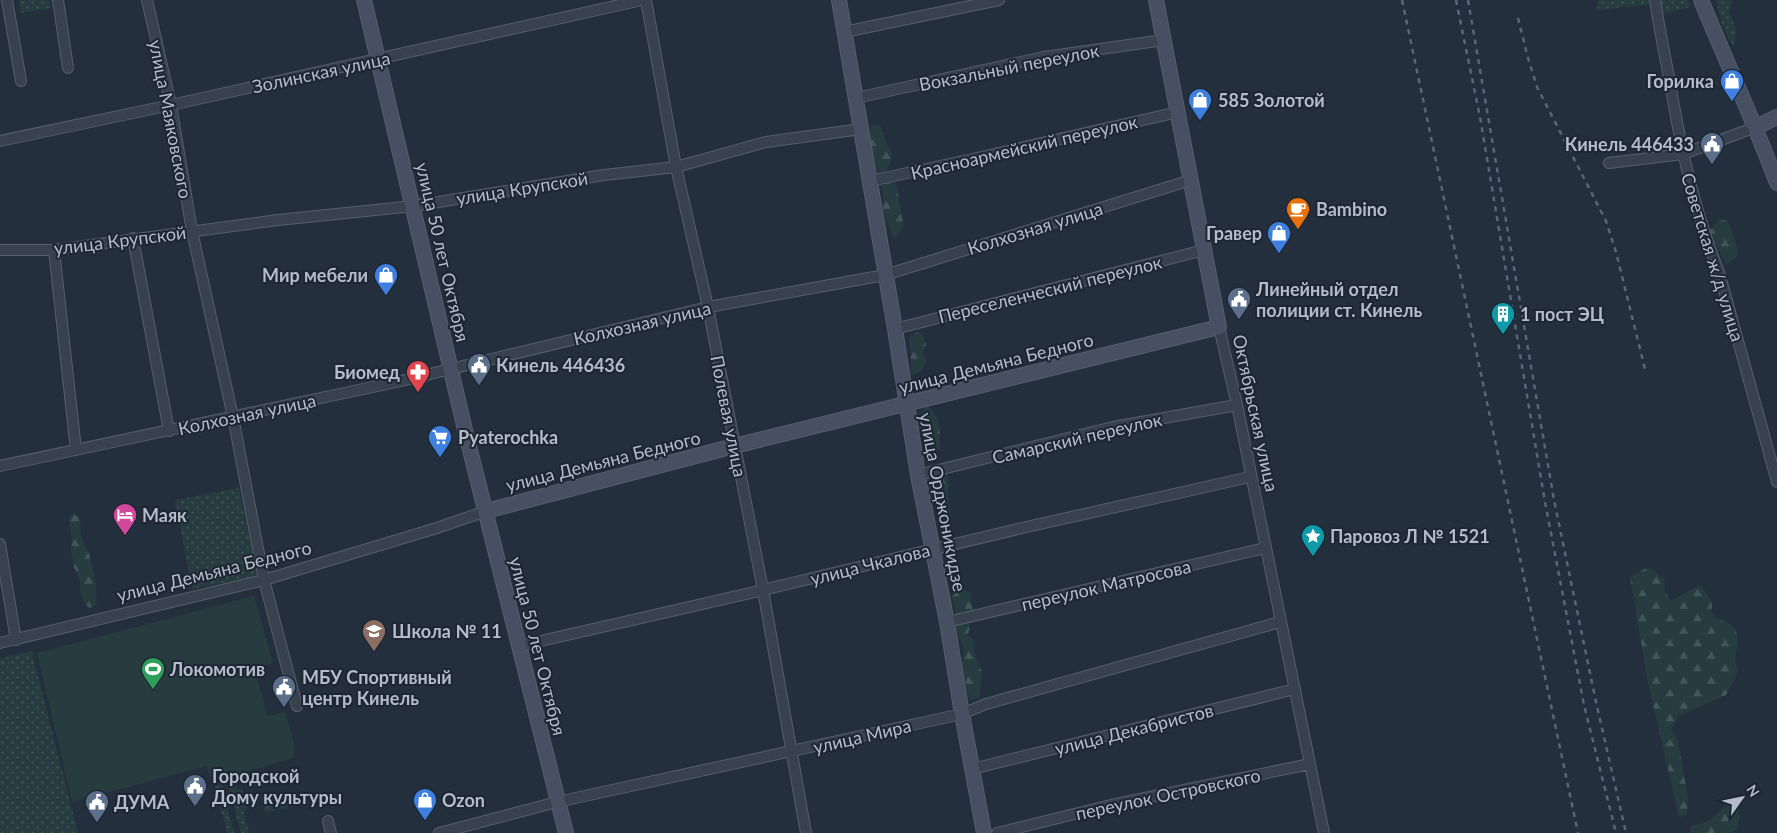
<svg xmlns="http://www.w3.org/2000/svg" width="1777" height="833" font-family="Lato,sans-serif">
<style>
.grass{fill:url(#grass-dots)}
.forest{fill:url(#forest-firs)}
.pitch{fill:#263c3f}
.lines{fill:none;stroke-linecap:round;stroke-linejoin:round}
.street-casing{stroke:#565f6c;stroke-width:12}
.secondary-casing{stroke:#565f6c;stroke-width:16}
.street{stroke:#38414e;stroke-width:10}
.secondary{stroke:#465061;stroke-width:14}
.rail{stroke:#5a6575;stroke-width:2.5;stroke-dasharray:5 5;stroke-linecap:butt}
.labels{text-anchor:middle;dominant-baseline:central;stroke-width:4;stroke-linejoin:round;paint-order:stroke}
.street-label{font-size:18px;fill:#b4bcc9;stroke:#1d2633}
.poi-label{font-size:18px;font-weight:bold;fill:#b4bcc9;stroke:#1d2633;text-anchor:start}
</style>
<defs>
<pattern id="grass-dots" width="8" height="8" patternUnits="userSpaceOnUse" patternTransform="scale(1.25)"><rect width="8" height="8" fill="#263c3f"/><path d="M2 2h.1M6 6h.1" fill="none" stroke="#435659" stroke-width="1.8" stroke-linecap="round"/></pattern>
<pattern id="forest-firs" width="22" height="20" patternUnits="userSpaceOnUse" patternTransform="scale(1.25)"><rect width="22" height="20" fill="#263c3f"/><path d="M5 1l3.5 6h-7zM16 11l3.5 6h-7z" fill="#435659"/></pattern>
</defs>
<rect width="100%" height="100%" fill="#242f3e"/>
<path class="grass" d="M 19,0 L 50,0 L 51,8 L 21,13 Z
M 1598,0 L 1652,0 L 1652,4 L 1597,10 Z
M 1661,0 L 1688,0 L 1690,7 L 1663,14 Z
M 1716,0 L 1732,0 L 1729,12 L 1736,29 L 1734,47 C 1724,32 1720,18 1716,0 Z
M 239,488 L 257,576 L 192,589 L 175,500 Z
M 32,651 L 35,664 L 78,833 L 0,833 L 0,659 Z
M 221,781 L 234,833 L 227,833 L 214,783 Z
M 236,786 L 237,790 L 242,789 L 243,792 C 237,797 239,804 246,805 L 247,809 L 243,810 L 249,833 L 241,833 L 229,788 Z
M 284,793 L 288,807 L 265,813 L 261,799 Z"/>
<path class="forest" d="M 880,125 L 886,142 L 892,153 L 890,164 L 885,173 L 896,183 L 904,227 L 894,239 L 883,211 L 883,191 L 868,138 L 871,126 Z
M 1719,219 L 1727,221 C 1731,228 1741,249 1736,256 C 1735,259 1730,262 1727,265 L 1709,232 Z
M 918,332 L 924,336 L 926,345 L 922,353 L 926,361 L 924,368 L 912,376 C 910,369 911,363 911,356 C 911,348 907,344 910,336 Z
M 927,405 C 941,418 940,430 940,448 L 936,452 L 928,445 L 929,433 L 917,429 L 917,419 Z
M 945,471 L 949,477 L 948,497 L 951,517 L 947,520 C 931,508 933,493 937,476 Z
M 74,514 L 79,517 C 81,524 80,533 82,540 C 84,544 87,547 88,551 C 93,565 98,590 96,605 L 90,608 L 86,605 L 80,592 L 80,581 L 74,567 L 71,550 L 72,541 L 69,518 L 70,515 Z
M 1648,567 L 1655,571 L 1664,579 L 1665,591 L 1671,601 L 1700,585 L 1710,598 L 1712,604 L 1712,612 L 1715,617 L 1730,624 L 1736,630 L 1738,644 L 1735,658 L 1738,672 L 1726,695 L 1679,716 L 1671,729 L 1678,741 L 1688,798 L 1687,815 L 1679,817 L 1648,683 L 1630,577 Z
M 962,588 L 970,594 L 973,610 L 968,635 L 975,642 L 974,653 L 982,672 L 979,698 L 970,700 L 961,667 L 964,649 L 956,630 L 956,613 L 952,596 Z
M 1730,801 L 1737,806 L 1740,815 L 1737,829 L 1730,833 L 1691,833 L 1690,826 C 1710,824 1716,815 1730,801 Z"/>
<path class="pitch" d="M 254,596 L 273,663 L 255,668 L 267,716 L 285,712 C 288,723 298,747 293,758 L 212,782 L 207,766 L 72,802 L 37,653 Z"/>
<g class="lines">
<g class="street-casing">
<path id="street" d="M 7,0 L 21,81
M 58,0 L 68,68
M 147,0 L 171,105 L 192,231 L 233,417 L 264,580 L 297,706
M 646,0 L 676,167 L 708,307 L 763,590 L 806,833
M 1655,0 C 1659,28 1665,55 1670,83 C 1681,148 1694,210 1719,272 L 1777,482
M 844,32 L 999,0
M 856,98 L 1044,57 L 1164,40
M 0,141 L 171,105 L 642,0
M 1609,163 L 1683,154 L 1756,127
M 870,181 L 968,160 L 1178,112
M 133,238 L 169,431
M 0,250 L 54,250 L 278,220 L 414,206 L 604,175 L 676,167 L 766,142 L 861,129
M 54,250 L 76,450
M 1219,327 L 1237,405 L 1324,833
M 895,329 L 1204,250
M 0,466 L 401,381 L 708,307 L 885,275 L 1191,180
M 918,475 L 1113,427 L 1237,405
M 0,544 L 16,640
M 947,622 L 1265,548
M 0,643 L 264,580 L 437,528 L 486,511
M 519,646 L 763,590 L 1022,528 L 1250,477
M 972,769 L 1295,689
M 328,821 L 331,833
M 439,833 L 557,802 L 962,714 L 986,704 L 1280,622
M 997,833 L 1111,805 L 1310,764"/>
</g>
<g class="secondary-casing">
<path id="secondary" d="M 364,0 L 466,434 L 566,833
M 839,0 L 895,329 L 918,475 L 947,622 L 962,714 L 984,833
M 1701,0 C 1726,61 1754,121 1777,183
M 1756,127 L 1777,117
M 486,511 L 734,446 L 1219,327 L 1156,0"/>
</g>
<use href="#street" class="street"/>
<use href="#secondary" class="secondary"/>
<path class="rail" d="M 1402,0 L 1578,833
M 1456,0 L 1480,117 L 1545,502 L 1584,705 L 1616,833
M 1468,0 L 1554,500 L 1596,702 L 1626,833
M 1518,18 L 1528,58 L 1537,87 L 1606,221 L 1616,252 L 1645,369"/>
</g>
<defs>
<g id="shop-pin" transform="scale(1.25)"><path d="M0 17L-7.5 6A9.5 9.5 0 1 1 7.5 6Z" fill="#3f7fe0" stroke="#1d2633"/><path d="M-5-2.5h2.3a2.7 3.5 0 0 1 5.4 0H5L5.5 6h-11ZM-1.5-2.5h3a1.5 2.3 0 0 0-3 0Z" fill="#fff"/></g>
<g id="civic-pin" transform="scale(1.25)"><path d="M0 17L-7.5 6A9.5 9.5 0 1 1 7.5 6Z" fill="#5c6f8a" stroke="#1d2633"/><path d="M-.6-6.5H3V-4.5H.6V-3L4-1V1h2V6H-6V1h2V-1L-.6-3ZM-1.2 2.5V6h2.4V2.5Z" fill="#fff"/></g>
<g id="cafe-pin" transform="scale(1.25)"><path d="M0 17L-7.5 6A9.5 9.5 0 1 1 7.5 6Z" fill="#e8710a" stroke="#1d2633"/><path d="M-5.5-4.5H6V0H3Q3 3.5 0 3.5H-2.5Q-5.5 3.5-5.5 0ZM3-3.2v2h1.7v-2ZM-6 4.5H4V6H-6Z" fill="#fff"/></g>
<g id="building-pin" transform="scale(1.25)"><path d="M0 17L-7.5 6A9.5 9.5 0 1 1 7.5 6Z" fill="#0f9aa8" stroke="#1d2633"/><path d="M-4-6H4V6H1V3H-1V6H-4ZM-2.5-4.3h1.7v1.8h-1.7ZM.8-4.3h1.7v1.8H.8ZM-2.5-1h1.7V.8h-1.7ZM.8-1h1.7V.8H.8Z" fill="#fff"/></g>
<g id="pharmacy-pin" transform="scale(1.25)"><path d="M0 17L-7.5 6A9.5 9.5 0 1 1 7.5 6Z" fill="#e0444e" stroke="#1d2633"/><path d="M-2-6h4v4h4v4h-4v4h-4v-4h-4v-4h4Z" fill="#fff"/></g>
<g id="supermarket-pin" transform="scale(1.25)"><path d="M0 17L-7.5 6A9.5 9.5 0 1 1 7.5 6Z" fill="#3f7fe0" stroke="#1d2633"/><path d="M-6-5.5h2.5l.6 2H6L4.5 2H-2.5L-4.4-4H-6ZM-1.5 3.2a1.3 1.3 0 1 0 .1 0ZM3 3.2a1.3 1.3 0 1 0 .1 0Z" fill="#fff"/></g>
<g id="hotel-pin" transform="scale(1.25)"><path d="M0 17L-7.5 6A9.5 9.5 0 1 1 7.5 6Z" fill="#d1479c" stroke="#1d2633"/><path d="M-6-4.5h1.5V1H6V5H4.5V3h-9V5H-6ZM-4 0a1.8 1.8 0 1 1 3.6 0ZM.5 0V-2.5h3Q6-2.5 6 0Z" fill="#fff"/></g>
<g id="sight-pin" transform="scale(1.25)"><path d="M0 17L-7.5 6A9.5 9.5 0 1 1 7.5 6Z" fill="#0f9aa8" stroke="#1d2633"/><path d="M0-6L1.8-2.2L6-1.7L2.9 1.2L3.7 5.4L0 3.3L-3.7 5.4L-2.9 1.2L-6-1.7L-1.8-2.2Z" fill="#fff"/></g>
<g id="school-pin" transform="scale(1.25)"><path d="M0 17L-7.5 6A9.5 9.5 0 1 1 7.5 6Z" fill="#8d6e63" stroke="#1d2633"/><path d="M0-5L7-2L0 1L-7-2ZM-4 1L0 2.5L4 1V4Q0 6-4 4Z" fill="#fff"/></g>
<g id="stadium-pin" transform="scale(1.25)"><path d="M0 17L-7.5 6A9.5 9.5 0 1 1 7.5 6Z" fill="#2e9e5b" stroke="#1d2633"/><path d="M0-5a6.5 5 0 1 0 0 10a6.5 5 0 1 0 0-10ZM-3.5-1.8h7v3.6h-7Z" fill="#fff"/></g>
</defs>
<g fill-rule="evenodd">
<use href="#shop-pin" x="1732" y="81"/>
<use href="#shop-pin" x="1200" y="100"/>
<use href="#civic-pin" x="1712" y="144"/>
<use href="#cafe-pin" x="1298" y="209"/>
<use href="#shop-pin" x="1279" y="233"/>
<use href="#shop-pin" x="386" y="275"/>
<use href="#civic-pin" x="1239" y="299"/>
<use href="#building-pin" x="1503" y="314"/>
<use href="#civic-pin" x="479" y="365"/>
<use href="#pharmacy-pin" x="418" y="372"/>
<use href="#supermarket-pin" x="440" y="437"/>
<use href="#hotel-pin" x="125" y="515"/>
<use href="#sight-pin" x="1313" y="536"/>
<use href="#school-pin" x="374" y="631"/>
<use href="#stadium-pin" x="153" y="669"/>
<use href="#civic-pin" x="284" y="687"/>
<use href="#civic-pin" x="195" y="786"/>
<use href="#shop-pin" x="425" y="800"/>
<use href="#civic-pin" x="97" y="802"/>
</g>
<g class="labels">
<g class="street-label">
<text transform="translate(1009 67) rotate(-11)">Вокзальный переулок</text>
<text transform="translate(321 72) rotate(-12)">Золинская улица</text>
<text transform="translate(171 119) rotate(79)">улица Маяковского</text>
<text transform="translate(1024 147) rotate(-13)">Красноармейский переулок</text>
<text transform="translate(522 188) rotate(-9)">улица Крупской</text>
<text transform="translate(1035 228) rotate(-17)">Колхозная улица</text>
<text transform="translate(120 240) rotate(-7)">улица Крупской</text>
<text transform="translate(443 252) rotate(77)">улица 50 лет Октября</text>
<text transform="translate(1713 257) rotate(73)">Советская ж/д улица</text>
<text transform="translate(1050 289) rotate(-14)">Переселенческий переулок</text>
<text transform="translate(642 323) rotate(-13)">Колхозная улица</text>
<text transform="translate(996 363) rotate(-14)">улица Демьяна Бедного</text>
<text transform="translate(1256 413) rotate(78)">Октябрьская улица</text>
<text transform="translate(247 414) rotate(-12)">Колхозная улица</text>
<text transform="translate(729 416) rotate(79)">Полевая улица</text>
<text transform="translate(1077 438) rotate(-13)">Самарский переулок</text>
<text transform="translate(603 461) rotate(-14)">улица Демьяна Бедного</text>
<text transform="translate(943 502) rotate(79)">улица Орджоникидзе</text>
<text transform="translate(870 564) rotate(-14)">улица Чкалова</text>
<text transform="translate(214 571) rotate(-14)">улица Демьяна Бедного</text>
<text transform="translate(1106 585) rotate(-13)">переулок Матросова</text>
<text transform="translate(538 646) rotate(76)">улица 50 лет Октября</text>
<text transform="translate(1134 729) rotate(-14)">улица Декабристов</text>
<text transform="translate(862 736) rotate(-13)">улица Мира</text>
<text transform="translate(1168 794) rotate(-12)">переулок Островского</text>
</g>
<g class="poi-label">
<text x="1714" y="81" text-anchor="end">Горилка</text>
<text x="1218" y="100">585 Золотой</text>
<text x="1694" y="144" text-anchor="end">Кинель 446433</text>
<text x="1316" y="209">Bambino</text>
<text x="1262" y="233" text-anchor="end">Гравер</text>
<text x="368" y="275" text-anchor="end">Мир мебели</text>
<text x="1256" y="289">Линейный отдел<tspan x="1256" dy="21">полиции ст. Кинель</tspan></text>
<text x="1520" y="314">1 пост ЭЦ</text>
<text x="496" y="365">Кинель 446436</text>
<text x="400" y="372" text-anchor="end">Биомед</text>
<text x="458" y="437">Pyaterochka</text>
<text x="142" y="515">Маяк</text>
<text x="1330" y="536">Паровоз Л № 1521</text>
<text x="392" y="631">Школа № 11</text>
<text x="170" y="669">Локомотив</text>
<text x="302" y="677">МБУ Спортивный<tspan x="302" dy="21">центр Кинель</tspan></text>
<text x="212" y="776">Городской<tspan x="212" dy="21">Дому культуры</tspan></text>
<text x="442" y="800">Ozon</text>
<text x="114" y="802">ДУМА</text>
</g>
</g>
<g transform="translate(1742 798) rotate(57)" stroke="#1d2633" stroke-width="4" paint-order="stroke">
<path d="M0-4L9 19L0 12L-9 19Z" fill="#b4bcc9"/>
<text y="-8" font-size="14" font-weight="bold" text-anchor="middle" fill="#b4bcc9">N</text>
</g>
</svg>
